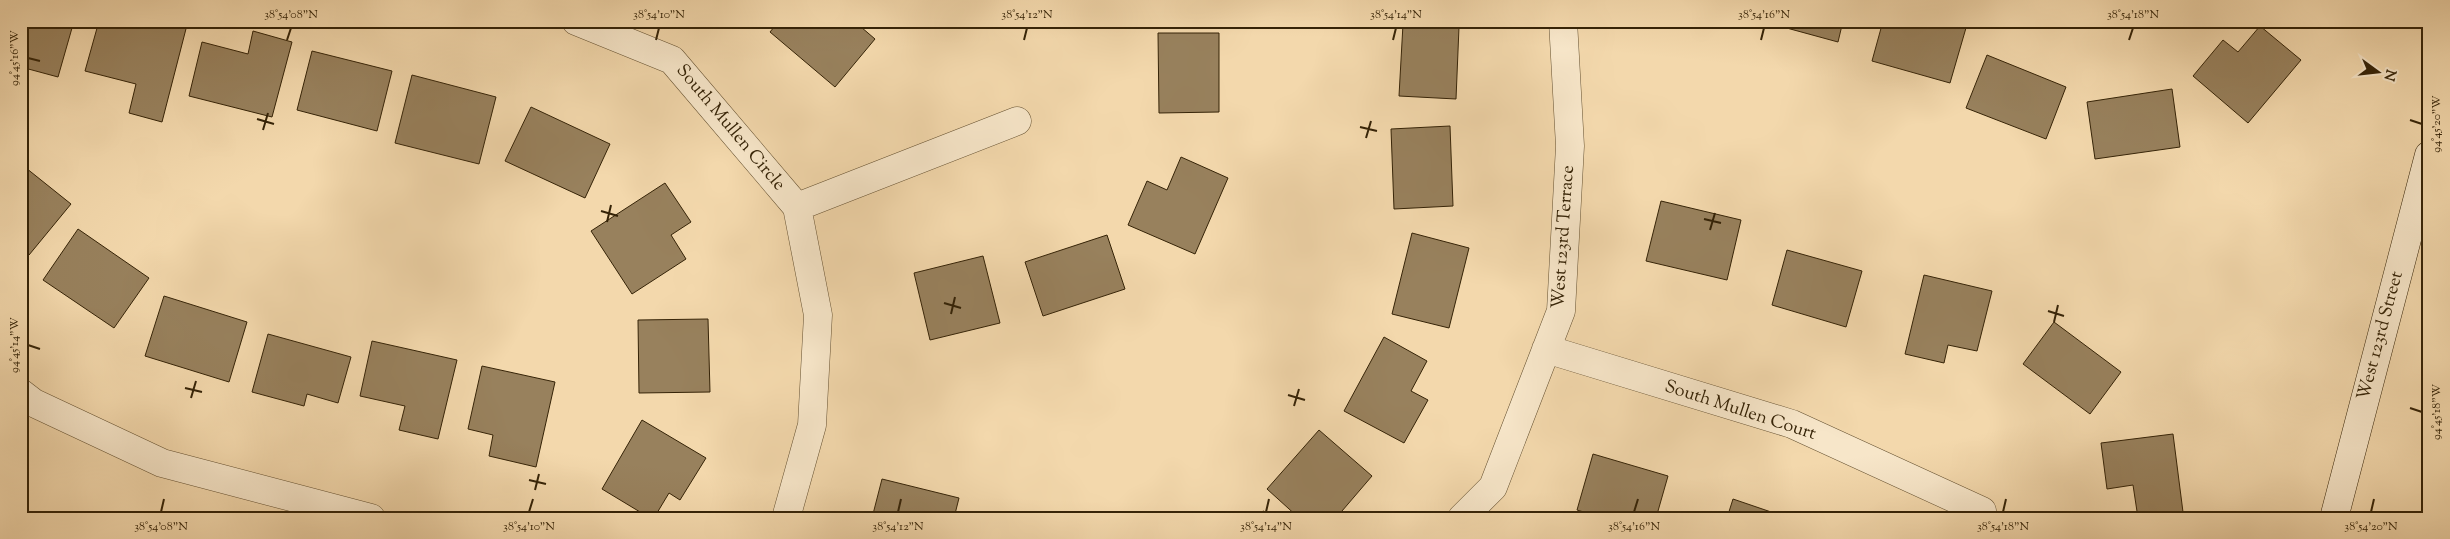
<svg xmlns="http://www.w3.org/2000/svg" width="2450" height="539" font-family="'Sorts Mill Goudy',serif">
<style>
.building{fill:#98815d;stroke:#352307}
.lines{fill:none;stroke-linecap:round;stroke-linejoin:round}
.street-casing{stroke:#645030;stroke-width:29}
.secondary-casing{stroke:#352307;stroke-width:29}
.street{stroke:#f7e6c9;stroke-width:28}
.secondary{stroke:#f7e6c9;stroke-width:28}
.ticks{fill:none;stroke:#352307;stroke-width:2}
.labels{text-anchor:middle;dominant-baseline:central;stroke-width:5;stroke-linejoin:round;paint-order:stroke}
.street-label{font-size:18px;fill:#352307;stroke:#f7e6c9}
.neatline{fill:none;stroke:#352307;stroke-width:2}
.ticks-label{font-size:12px;text-anchor:middle;fill:#352307}
</style>
<rect width="100%" height="100%" fill="#f3d8ac"/>
<filter id="stains"><feTurbulence type="fractalNoise" baseFrequency=".004" numOctaves="4"/><feColorMatrix values="0 0 0 0 .2 0 0 0 0 .09 0 0 0 0 .02 0 0 0 .5 -.17"/></filter>
<radialGradient id="worn" r=".72"><stop offset=".6" stop-color="#630" stop-opacity="0"/><stop offset="1" stop-color="#630" stop-opacity=".3"/></radialGradient>
<path class="building" d="M 21,21 L 74,21 L 58,77 L 21,67 Z
M 99,21 L 188,21 L 162,122 L 129,113 L 136,84 L 85,71 Z
M 779,21 L 854,21 L 875,39 L 835,87 L 770,32 Z
M 1761,21 L 1843,21 L 1838,42 Z
M 1883,21 L 1968,21 L 1950,83 L 1872,61 Z
M 1403,24 L 1459,27 L 1456,99 L 1399,96 Z
M 2260,26 L 2301,60 L 2248,123 L 2193,76 L 2223,40 L 2238,52 Z
M 253,31 L 292,42 L 272,117 L 189,96 L 202,42 L 248,54 Z
M 1158,33 L 1219,33 L 1219,112 L 1159,113 Z
M 312,51 L 392,71 L 377,131 L 297,110 Z
M 1987,55 L 2066,87 L 2046,139 L 1966,108 Z
M 412,75 L 496,97 L 479,164 L 395,143 Z
M 2172,89 L 2180,147 L 2095,159 L 2087,102 Z
M 531,107 L 610,144 L 585,198 L 505,161 Z
M 1450,126 L 1453,206 L 1394,209 L 1391,129 Z
M 1181,157 L 1228,178 L 1195,254 L 1128,225 L 1147,181 L 1167,190 Z
M 21,164 L 71,204 L 29,255 L 21,249 Z
M 665,183 L 691,222 L 671,235 L 686,259 L 632,294 L 591,231 Z
M 1661,201 L 1741,220 L 1727,280 L 1646,261 Z
M 78,229 L 149,278 L 114,328 L 43,280 Z
M 1412,233 L 1469,248 L 1449,328 L 1392,314 Z
M 1107,235 L 1125,289 L 1043,316 L 1025,262 Z
M 1787,250 L 1862,271 L 1846,327 L 1772,305 Z
M 983,256 L 1000,323 L 930,340 L 914,273 Z
M 1924,275 L 1992,291 L 1977,351 L 1948,345 L 1944,363 L 1905,354 Z
M 164,296 L 247,322 L 229,382 L 145,356 Z
M 708,319 L 710,392 L 639,393 L 638,320 Z
M 2054,322 L 2121,372 L 2090,414 L 2023,364 Z
M 268,334 L 351,357 L 338,403 L 307,394 L 304,406 L 252,392 Z
M 1384,337 L 1427,361 L 1411,391 L 1428,400 L 1404,443 L 1344,411 Z
M 372,341 L 457,360 L 438,439 L 399,430 L 405,406 L 360,396 Z
M 482,366 L 555,382 L 536,467 L 489,456 L 493,435 L 468,429 Z
M 642,420 L 706,458 L 680,500 L 669,493 L 654,518 L 650,518 L 602,489 Z
M 1319,430 L 1372,476 L 1336,518 L 1299,518 L 1267,489 Z
M 2173,434 L 2183,512 L 2138,518 L 2133,485 L 2107,489 L 2101,443 Z
M 1593,454 L 1668,476 L 1656,518 L 1604,518 L 1577,510 Z
M 882,479 L 959,498 L 954,518 L 872,518 Z
M 1733,499 L 1777,514 L 1776,518 L 1727,518 Z
M 1264,511 L 1265,518 L 1241,518 Z
M 986,513 L 1003,518 L 985,518 Z"/>
<g class="lines">
<g class="street-casing">
<path id="street" d="M 576,21 L 672,60 L 797,207 L 818,315 L 812,425 L 786,518
M 797,207 L 1017,121
M 1546,349 L 1792,424 L 1982,511
M 21,393 L 34,403 L 162,463 L 371,518
M 1462,518 L 1493,487 L 1561,311 L 1570,146 L 1563,21"/>
</g>
<g class="secondary-casing">
<path id="secondary" d="M 2334,518 L 2429,155"/>
</g>
<use href="#street" class="street"/>
<use href="#secondary" class="secondary"/>
</g>
<path class="ticks" d="M 287,40 L 291,28M 656,40 L 659,28M 1024,40 L 1027,28M 1393,40 L 1396,28M 1761,40 L 1764,28M 2129,40 L 2133,28M 28,58 L 40,61M 257,119 L 274,124M 2410,120 L 2422,124M 1360,127 L 1377,131M 263,130 L 268,113M 1366,138 L 1371,121M 601,211 L 618,216M 1704,219 L 1721,223M 607,222 L 611,205M 1710,230 L 1715,213M 944,303 L 961,308M 2048,311 L 2064,316M 951,314 L 955,297M 2054,322 L 2058,305M 28,345 L 40,349M 185,388 L 202,392M 1288,395 L 1305,400M 191,398 L 196,381M 1294,406 L 1299,389M 2410,408 L 2422,412M 529,480 L 546,484M 535,490 L 539,474M 161,512 L 164,499M 529,512 L 533,499M 898,512 L 901,499M 1266,512 L 1269,499M 1634,512 L 1638,499M 2003,512 L 2006,499M 2371,512 L 2374,499"/>
<g class="labels">
<g class="street-label">
<text transform="translate(730 128) rotate(50)">South Mullen Circle</text>
<text transform="translate(1564 237) rotate(-86)">West 123rd Terrace</text>
<text transform="translate(2381 336) rotate(-75)">West 123rd Street</text>
<text transform="translate(1740 411) rotate(18)">South Mullen Court</text>
</g>
</g>
<rect width="2450" height="539" fill="none" stroke="#f3d8ac" stroke-width="55"/>
<g transform="translate(2378 72) rotate(105)" stroke="#f7e6c9" stroke-width="4" paint-order="stroke">
<path d="M0-4L9 19L0 12L-9 19Z" fill="#352307"/>
<text y="-8" font-size="14" font-weight="bold" text-anchor="middle" fill="#352307">N</text>
</g>
<rect x="28" y="28" width="2394" height="484" class="neatline"/>
<g class="ticks-label">
<text x="291" y="18">38°54'08"N</text>
<text x="659" y="18">38°54'10"N</text>
<text x="1027" y="18">38°54'12"N</text>
<text x="1396" y="18">38°54'14"N</text>
<text x="1764" y="18">38°54'16"N</text>
<text x="2133" y="18">38°54'18"N</text>
<text transform="translate(14 58) rotate(-90)" y="4">94°45'16"W</text>
<text transform="translate(2436 124) rotate(-90)" y="4">94°45'20"W</text>
<text transform="translate(14 345) rotate(-90)" y="4">94°45'14"W</text>
<text transform="translate(2436 412) rotate(-90)" y="4">94°45'18"W</text>
<text x="161" y="530">38°54'08"N</text>
<text x="529" y="530">38°54'10"N</text>
<text x="898" y="530">38°54'12"N</text>
<text x="1266" y="530">38°54'14"N</text>
<text x="1634" y="530">38°54'16"N</text>
<text x="2003" y="530">38°54'18"N</text>
<text x="2371" y="530">38°54'20"N</text>
</g>
<rect width="100%" height="100%" filter="url(#stains)"/>
<rect width="100%" height="100%" fill="url(#worn)"/>
</svg>
